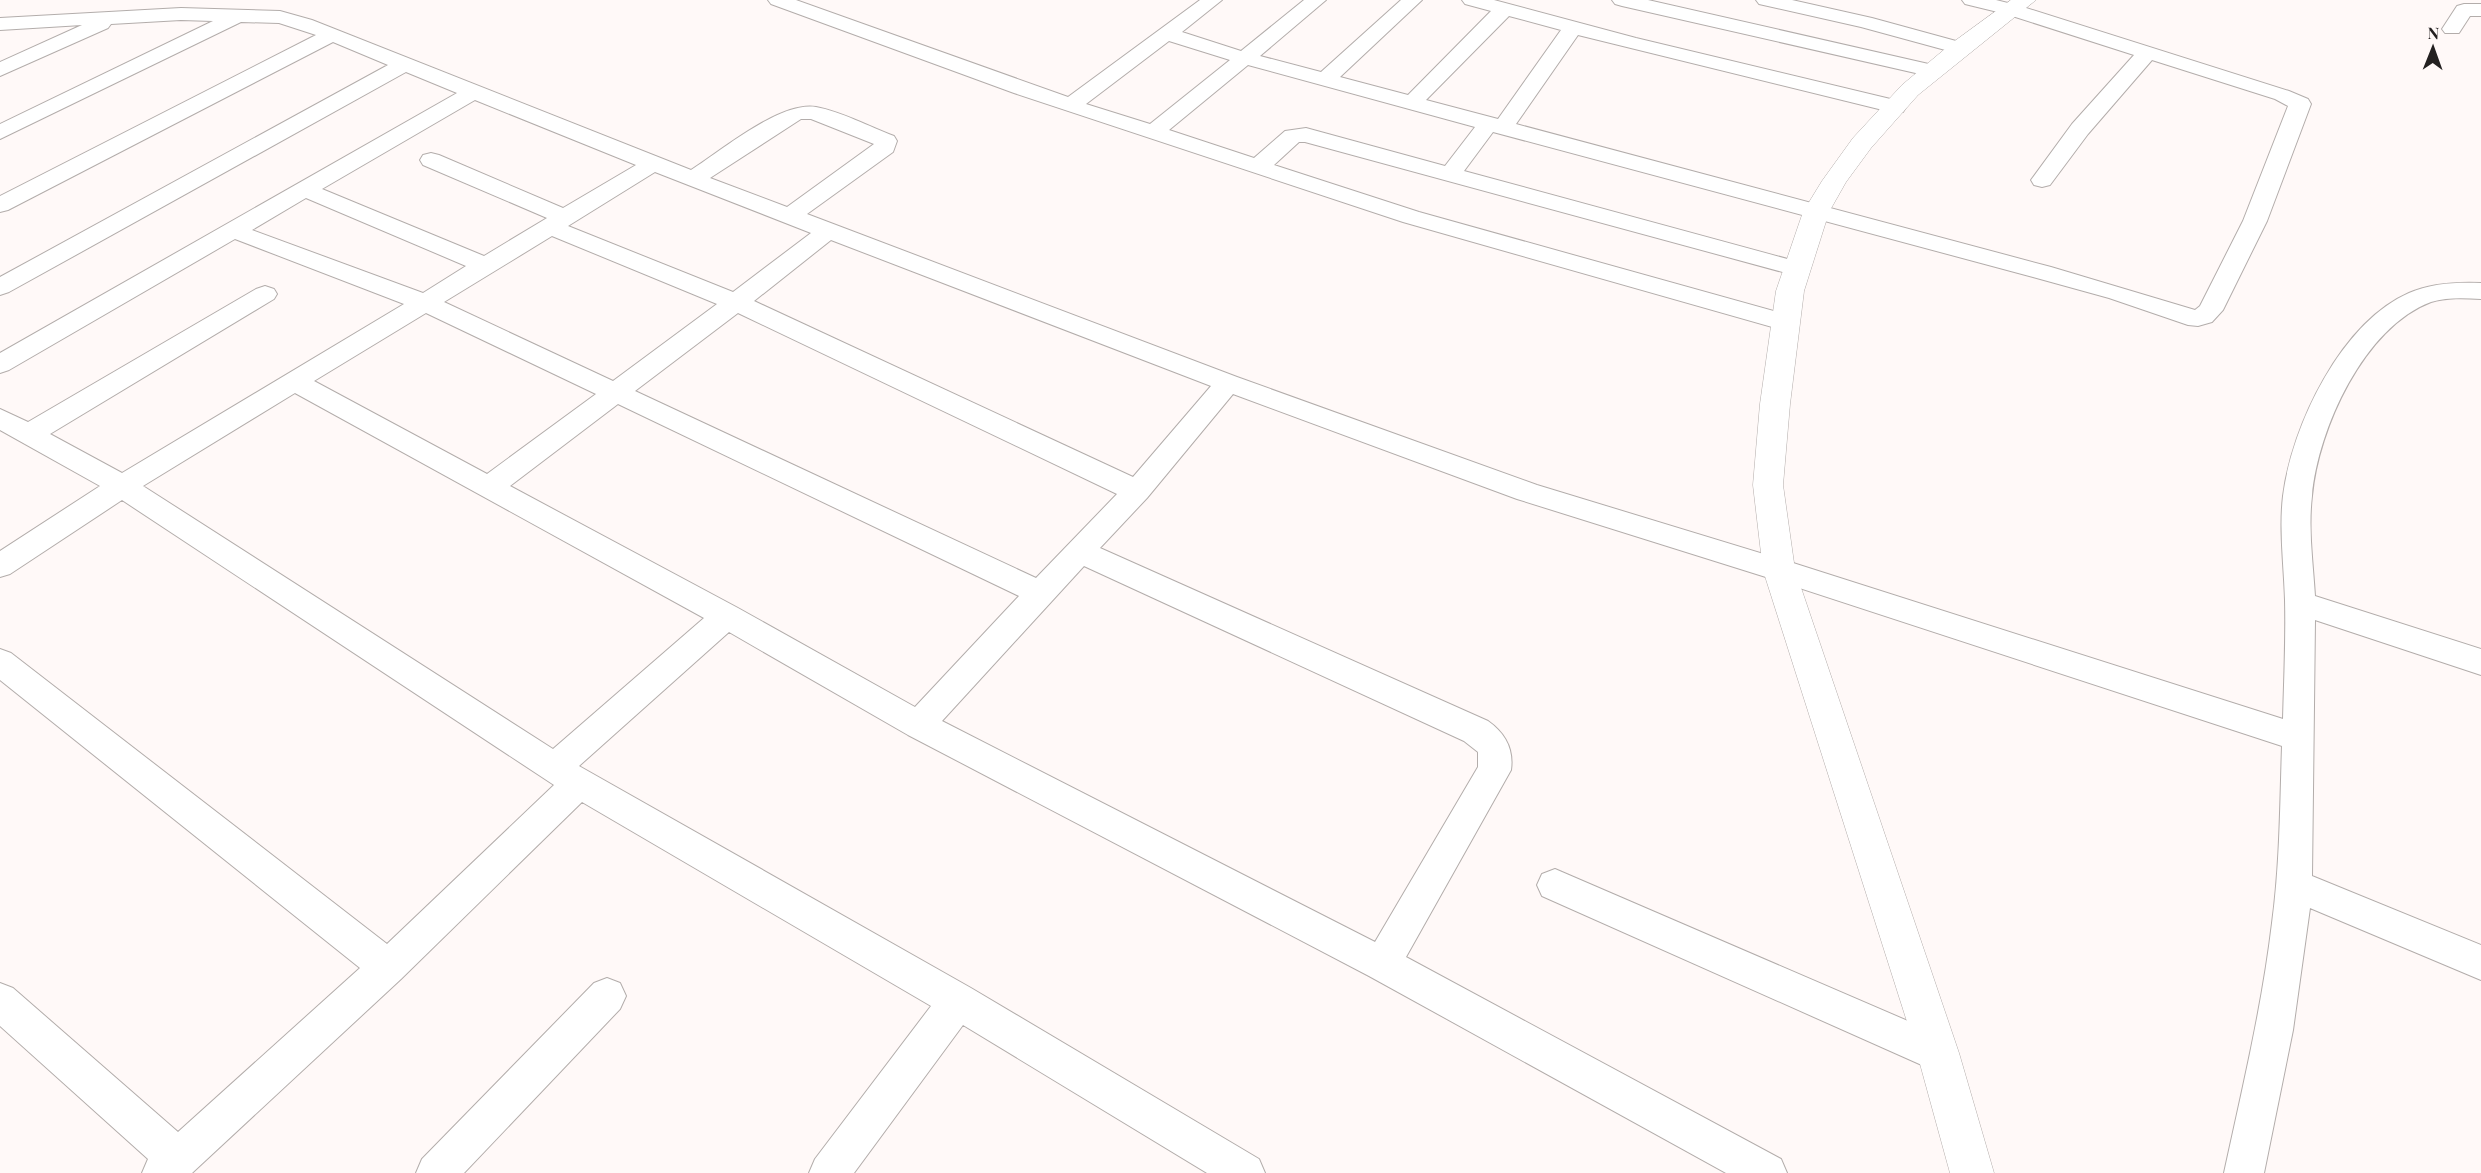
<svg xmlns="http://www.w3.org/2000/svg" width="2481" height="1173" font-family="'Playfair Display',serif">
<style>
.lines{fill:none;stroke-linecap:round;stroke-linejoin:round}
.street-casing{stroke:#b3adab;stroke-width:2}
.secondary-casing{stroke:#b3adab;stroke-width:1}
.street{fill:#fff;fill-rule:evenodd}
.secondary{fill:#fff;fill-rule:evenodd}
</style>
<rect width="100%" height="100%" fill="#fff9f8"/>
<g class="lines">
<g class="street-casing">
<path id="street" d="M 768,0 L 796,0 L 1068,97 L 1200,0 L 1222,0 L 1182,32 L 1241,51 L 1304,0 L 1326,0 L 1260,56 L 1321,72 L 1401,0 L 1422,0 L 1340,77 L 1408,95 L 1491,11 L 1465,4 L 1462,0 L 1494,0 L 1636,38 L 1903,102 L 1906,107 L 1903,112 L 1895,113 L 1578,35 L 1516,124 L 2051,267 L 2195,310 L 2200,306 L 2243,221 L 2288,106 L 2275,99 L 2152,60 L 2088,134 L 2050,185 L 2042,187 L 2034,185 L 2031,180 L 2072,124 L 2134,55 L 2006,14 L 1965,4 L 1962,0 L 1996,0 L 2020,6 L 2289,91 L 2308,99 L 2311,104 L 2267,221 L 2223,310 L 2212,322 L 2198,326 L 2188,325 L 2109,298 L 2033,277 L 1493,132 L 1464,171 L 1806,264 L 1809,269 L 1806,274 L 1797,276 L 1305,142 L 1299,142 L 1274,165 L 1419,212 L 1795,317 L 1799,323 L 1795,329 L 1786,331 L 1403,222 L 1014,93 L 771,4 ZM 1509,16 L 1561,30 L 1498,119 L 1426,100 ZM 1169,41 L 1230,60 L 1150,124 L 1086,104 ZM 1248,65 L 1475,127 L 1445,166 L 1306,128 L 1285,131 L 1254,158 L 1169,130 Z
M 1612,0 L 1648,0 L 1933,65 L 1940,67 L 1943,71 L 1940,75 L 1933,77 L 1622,6 L 1615,4 Z
M 1756,0 L 1792,0 L 1872,18 L 1967,44 L 1970,48 L 1967,52 L 1960,54 L 1861,27 L 1759,4 Z
M 2464,4 L 2481,4 L 2481,16 L 2470,16 L 2459,33 L 2445,33 L 2442,29 L 2457,6 Z
M 181,8 L 280,11 L 312,20 L 691,170 C 721,151 780,101 816,107 C 840,111 870,127 894,136 L 897,141 L 893,152 L 807,214 L 1237,377 L 1537,485 L 1790,562 L 2283,719 C 2284,680 2286,640 2285,600 C 2284,566 2279,530 2283,496 C 2292,425 2341,323 2409,293 C 2432,283 2457,282 2481,283 L 2481,299 C 2465,298 2447,297 2431,302 C 2364,327 2318,429 2312,496 C 2308,529 2313,563 2315,596 L 2481,649 L 2481,675 L 2315,620 L 2312,876 L 2481,945 L 2481,980 L 2310,908 L 2293,1030 L 2264,1173 L 2224,1173 C 2242,1090 2262,1007 2272,923 C 2280,864 2280,805 2282,746 L 1769,578 L 1517,499 L 1233,394 L 1147,498 L 1100,548 L 1488,721 C 1505,733 1514,749 1511,770 L 1406,957 L 1781,1159 L 1787,1173 L 1726,1173 L 1369,976 L 908,735 L 729,632 L 579,766 L 971,988 L 1259,1159 L 1265,1173 L 1207,1173 L 963,1025 L 854,1173 L 809,1173 L 815,1159 L 931,1006 L 582,802 L 401,979 L 192,1173 L 142,1173 L 148,1159 L 0,1026 L 0,983 L 13,988 L 178,1132 L 360,968 L 0,680 L 0,649 L 11,653 L 387,944 L 554,785 L 122,500 L 10,574 L 0,577 L 0,551 L 100,486 L 0,430 L 0,409 L 28,422 L 256,289 L 265,286 L 274,289 L 277,294 L 274,299 L 50,434 L 122,473 L 404,304 L 235,239 L 9,370 L 0,373 L 0,353 L 457,93 L 406,72 L 9,292 L 0,295 L 0,277 L 388,65 L 333,42 L 8,210 L 0,212 L 0,196 L 316,35 L 279,23 L 241,22 L 0,139 L 0,124 L 213,21 L 181,20 L 111,24 L 108,28 L 0,76 L 0,62 L 82,25 L 0,30 L 0,18 ZM 475,100 L 636,165 L 563,208 L 439,155 L 431,153 L 423,155 L 420,160 L 423,165 L 547,218 L 484,256 L 322,189 ZM 801,119 L 811,119 L 874,144 L 787,207 L 710,178 ZM 655,172 L 811,233 L 733,292 L 568,226 ZM 306,198 L 466,266 L 423,293 L 252,230 ZM 552,236 L 717,304 L 613,381 L 444,302 ZM 831,240 L 1211,386 L 1133,477 L 754,301 ZM 426,313 L 596,394 L 487,474 L 314,381 ZM 738,313 L 1117,494 L 1036,578 L 635,391 ZM 295,393 L 704,618 L 553,749 L 143,486 ZM 618,404 L 1019,596 L 915,707 L 738,608 L 510,486 ZM 1084,566 L 1464,741 L 1478,752 L 1478,767 L 1375,942 L 942,721 Z
M 1555,869 L 1952,1040 L 1957,1053 L 1952,1066 L 1938,1072 L 1924,1066 L 1542,896 L 1537,885 L 1542,874 Z
M 607,978 L 620,983 L 626,996 L 620,1009 L 464,1173 L 416,1173 L 422,1159 L 594,983 Z"/>
</g>
<g class="secondary-casing">
<path id="secondary" d="M 2011,0 L 2036,0 L 1918,95 L 1871,148 L 1846,182 L 1829,212 L 1804,291 L 1790,404 L 1783,485 L 1795,570 L 1959,1053 L 1994,1173 L 1950,1173 L 1917,1053 L 1763,570 L 1753,485 L 1760,404 L 1776,291 L 1803,212 L 1822,181 L 1853,138 L 1902,85 L 1952,43 Z"/>
</g>
<use href="#street" class="street"/>
<use href="#secondary" class="secondary"/>
</g>
<g transform="translate(2433 48) rotate(1)" stroke="#fff9f8" stroke-width="4.5" paint-order="stroke">
<path d="M0-4.5L10 22L0 15L-10 22Z" fill="#232020"/>
<text y="-9" font-size="16" font-weight="bold" text-anchor="middle" fill="#232020">N</text>
</g>
</svg>
